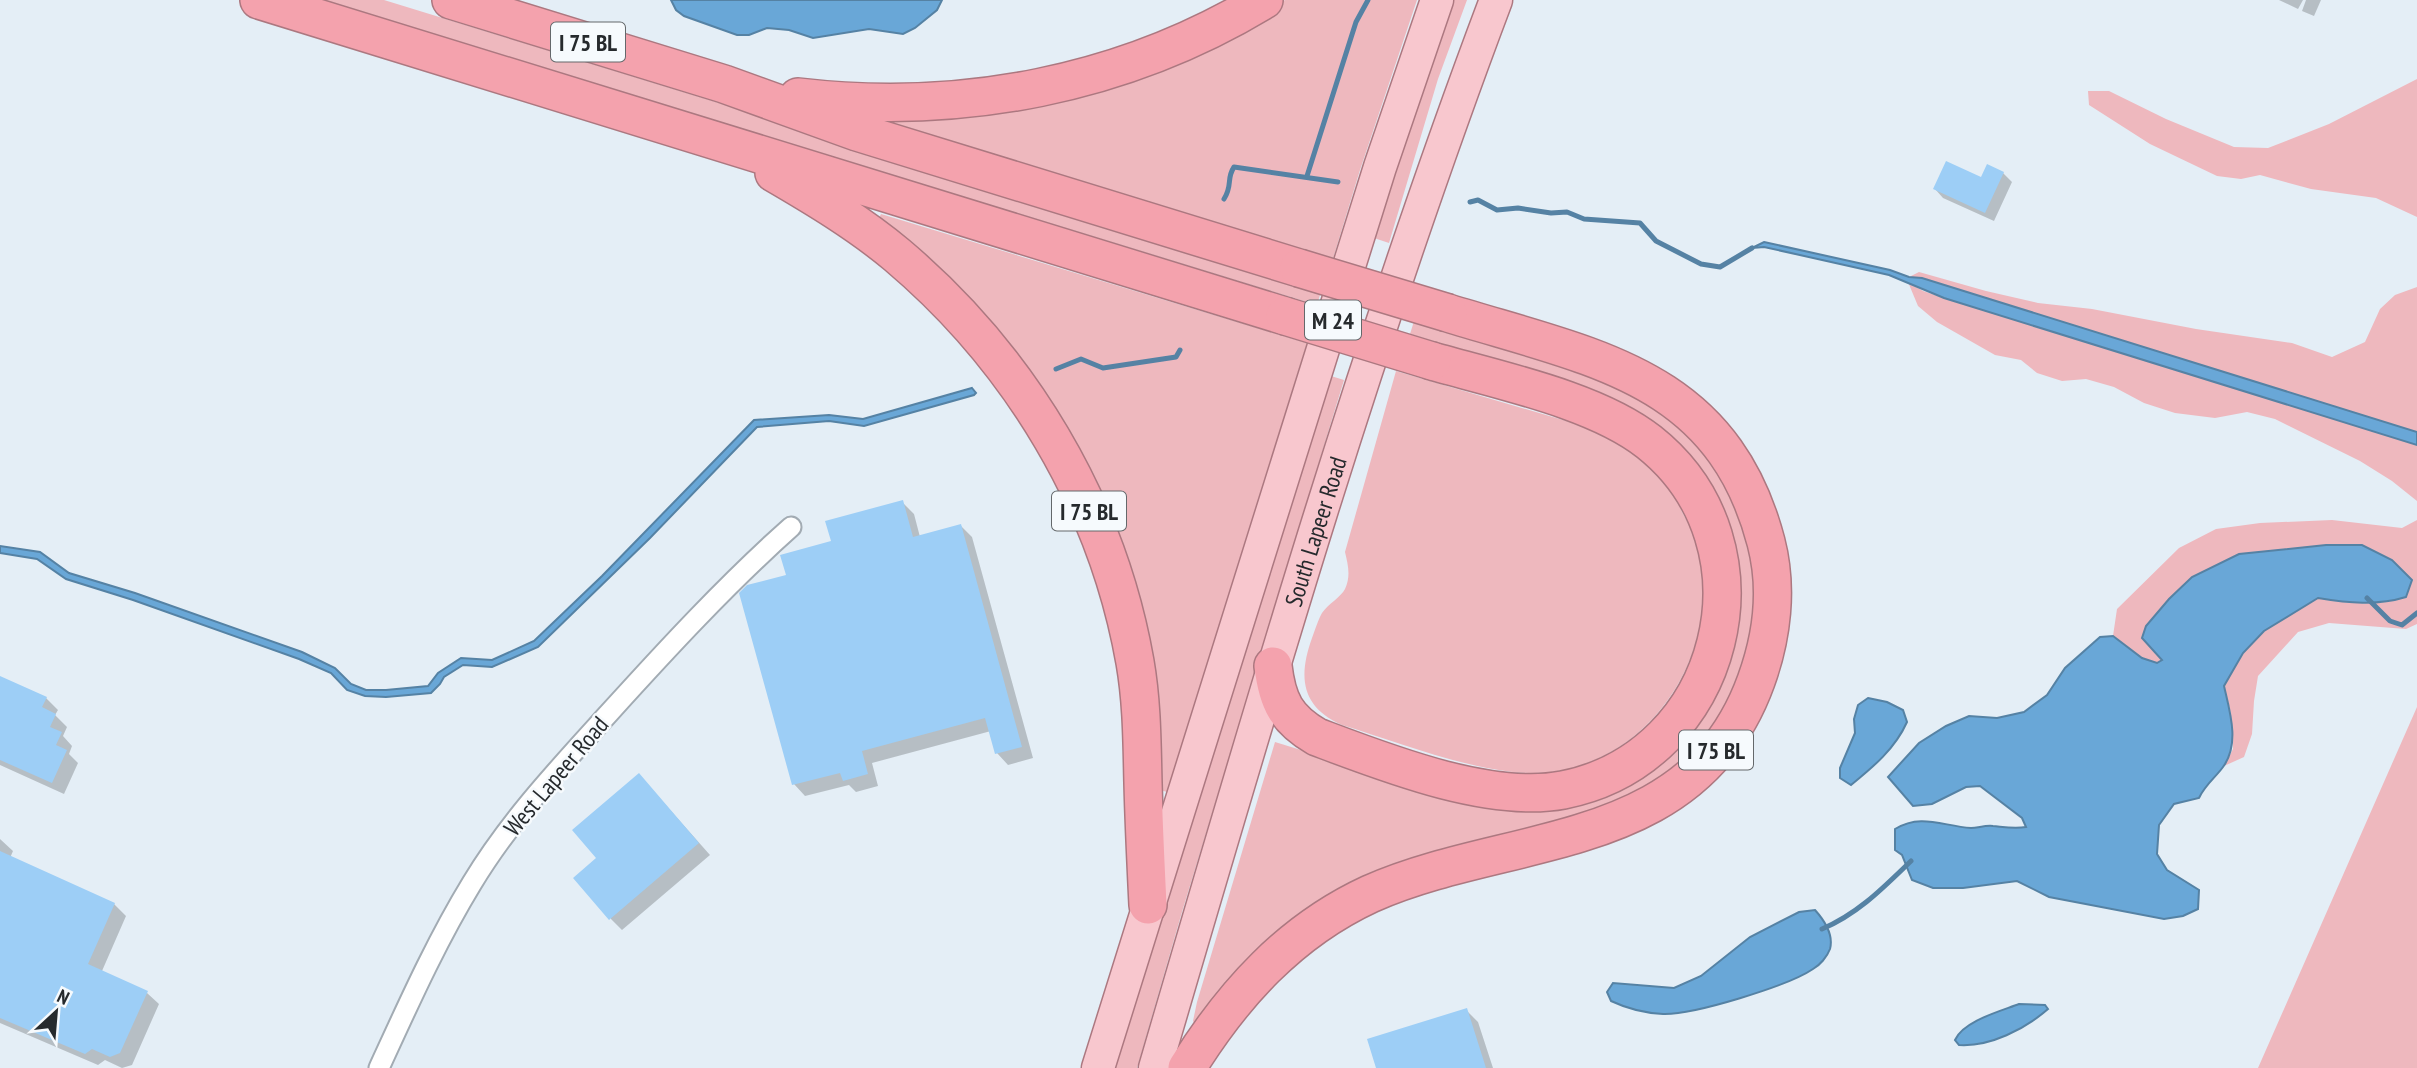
<svg xmlns="http://www.w3.org/2000/svg" width="2417" height="1068" font-family="'PT Sans Narrow',sans-serif">
<style>
.green{fill:#eeb8be}
.water{fill:#69a7d7;stroke:#5582a4;stroke-width:2}
.shadow{fill:#0003}
.lines{fill:none;stroke-linecap:round;stroke-linejoin:round}
.stream{stroke:#5582a4;stroke-width:5}
.building{fill:#9dcef6}
.minor-casing{stroke:#a2abb3;stroke-width:23}
.primary-casing{stroke:#ac7880;stroke-width:35}
.motorway-casing{stroke:#ac7880;stroke-width:40}
.minor{stroke:#fff;stroke-width:19}
.primary{stroke:#f8c7ce;stroke-width:32}
.motorway{stroke:#f4a2ad;stroke-width:37}
.motorway-bridge-casing{stroke:#ac7880;stroke-width:40;stroke-linecap:butt}
.motorway-bridge{stroke:#f4a2ad;stroke-width:37}
.labels{text-anchor:middle;dominant-baseline:central;stroke-width:5;stroke-linejoin:round;paint-order:stroke}
.shield{fill:#f6fafd;stroke:#64686b;stroke-width:2}
.shield-label{font-size:23px;font-weight:bold;fill:#262a2d}
.street-label{font-size:24px;fill:#262a2d;stroke:#f6fafd}
</style>
<rect width="100%" height="100%" fill="#e4eef6"/>
<path class="green" d="M 319,0 L 384,0 L 1322,288 L 1317,305 Z
M 1285,0 L 1417,0 L 1360,170 L 1332,262 L 868,121 L 1254,19 Z
M 1453,0 L 1467,0 L 1438,79 L 1389,243 L 1374,238 L 1418,96 Z
M 2417,79 L 2417,217 L 2376,198 L 2311,189 L 2260,175 L 2241,179 L 2217,176 L 2150,144 L 2089,105 L 2088,91 L 2109,91 L 2166,119 L 2234,147 L 2268,148 L 2329,124 Z
M 881,214 L 1307,343 L 1167,792 L 1153,788 L 1119,554 L 877,223 Z
M 1919,272 L 1986,291 L 2038,303 L 2092,309 L 2196,329 L 2292,343 L 2332,357 L 2365,342 L 2380,309 L 2395,295 L 2417,287 L 2417,432 L 1923,278 L 1909,277 Z
M 1908,282 L 1923,291 L 1944,298 L 2417,445 L 2417,501 L 2392,481 L 2360,461 L 2275,419 L 2247,412 L 2215,418 L 2175,413 L 2144,403 L 2114,387 L 2086,379 L 2062,381 L 2037,373 L 2021,360 L 1995,355 L 1937,322 L 1918,306 Z
M 1415,318 L 1595,372 L 1697,435 L 1744,510 L 1759,594 L 1733,706 L 1656,791 L 1429,863 L 1196,1026 L 1193,1021 L 1197,1002 L 1275,742 L 1466,801 L 1621,786 L 1739,585 C 1731,518 1707,463 1650,422 C 1638,413 1621,408 1607,401 C 1544,373 1476,355 1410,334 Z
M 1396,371 L 1580,425 C 1614,439 1650,456 1671,488 C 1676,495 1679,504 1682,512 C 1687,521 1693,531 1696,540 C 1727,641 1658,758 1552,772 C 1491,780 1402,743 1342,725 C 1301,707 1298,677 1312,638 C 1315,630 1318,620 1322,613 C 1328,604 1341,597 1345,589 C 1351,576 1348,565 1345,552 Z
M 1331,376 L 1344,380 L 1182,912 L 1137,1068 L 1115,1068 Z
M 2332,520 L 2402,528 L 2417,520 L 2417,624 L 2406,629 L 2329,623 L 2298,632 L 2258,676 L 2254,701 L 2252,734 L 2244,757 L 2224,766 L 2233,749 L 2230,709 L 2224,686 L 2243,652 L 2264,631 L 2318,598 C 2347,604 2378,606 2406,597 L 2412,580 L 2362,545 L 2326,545 L 2239,554 L 2192,577 L 2169,599 L 2146,626 L 2153,649 L 2162,661 L 2157,663 L 2142,658 L 2113,636 L 2117,609 L 2179,548 L 2216,529 L 2260,523 Z
M 2417,707 L 2417,1068 L 2258,1068 Z"/>
<path class="water" d="M 671,0 L 942,0 L 937,10 L 915,28 L 903,34 L 869,29 L 813,38 L 789,30 L 767,28 L 749,35 L 737,35 L 684,16 L 676,10 Z
M 1764,242 L 1890,270 L 1909,277 L 1922,278 L 2417,432 L 2417,445 L 1944,298 L 1889,275 L 1764,247 L 1752,248 Z
M 972,388 L 976,393 L 974,395 L 864,426 L 829,421 L 757,427 L 650,538 L 538,647 L 492,667 L 463,665 L 444,677 L 440,684 L 431,693 L 386,697 L 365,696 L 347,690 L 331,673 L 299,659 L 133,600 L 66,579 L 37,559 L 0,553 L 0,546 L 40,552 L 69,573 L 135,593 L 302,652 L 335,668 L 351,684 L 366,690 L 386,690 L 428,686 L 438,673 L 461,658 L 492,660 L 534,641 L 602,576 L 754,420 L 829,415 L 863,419 Z
M 2326,545 L 2362,545 L 2392,560 L 2412,580 L 2406,597 C 2377,606 2348,603 2318,598 L 2264,631 L 2243,653 L 2224,686 C 2230,712 2240,744 2223,767 C 2215,778 2205,785 2199,798 L 2174,804 L 2159,825 L 2157,854 L 2167,870 L 2199,890 L 2198,909 L 2183,916 L 2164,919 L 2049,897 L 2017,881 L 1963,888 L 1933,888 L 1912,880 L 1902,855 L 1895,850 L 1895,829 C 1921,813 1942,826 1971,828 C 1978,828 1985,825 1993,826 C 2004,827 2014,829 2026,827 L 2022,818 L 1980,786 L 1966,787 L 1932,804 L 1913,806 L 1888,777 L 1919,743 L 1946,726 L 1969,716 L 1997,718 L 2024,712 L 2047,695 L 2065,668 L 2100,637 L 2113,636 L 2142,658 L 2157,663 L 2162,660 L 2142,638 L 2146,626 L 2169,599 L 2192,577 L 2239,554 Z
M 1868,698 L 1887,702 L 1903,710 L 1907,722 C 1895,749 1873,767 1851,785 L 1840,778 L 1840,768 L 1855,733 L 1854,719 L 1858,705 Z
M 1815,910 C 1824,920 1834,934 1830,949 C 1827,957 1820,965 1813,969 C 1788,986 1693,1015 1663,1014 C 1644,1013 1628,1009 1611,1001 L 1607,992 L 1613,983 L 1674,988 L 1701,976 L 1750,937 L 1799,912 Z
M 2019,1004 L 2045,1005 L 2048,1009 C 2025,1029 1990,1047 1959,1045 L 1955,1040 C 1963,1021 2001,1011 2019,1004 Z"/>
<path class="shadow" d="M 2279,0 L 2303,0 L 2298,9 Z
M 2306,0 L 2321,0 L 2314,16 L 2302,11 Z
M 2003,173 L 2012,182 L 1994,221 L 1943,198 L 1935,189 Z
M 902,502 L 914,514 L 920,537 L 961,526 L 972,537 L 1033,758 L 1008,765 L 997,753 L 991,731 L 872,763 L 878,786 L 856,792 L 849,785 L 805,796 L 794,784 L 788,576 L 833,542 Z
M 0,677 L 46,698 L 58,710 L 55,715 L 67,727 L 63,736 L 72,746 L 69,754 L 78,763 L 64,794 L 0,765 Z
M 639,775 L 710,855 L 622,930 L 611,919 L 599,859 Z
M 0,839 L 13,851 L 10,858 L 114,904 L 126,916 L 102,971 L 147,993 L 159,1004 L 132,1065 L 122,1068 L 105,1060 L 98,1065 L 0,1023 Z
M 1466,1010 L 1478,1022 L 1493,1068 L 1378,1068 Z"/>
<g class="lines">
<path class="stream" d="M 1307,176 L 1356,22 L 1368,0
M 1224,199 C 1233,185 1226,179 1234,167 L 1338,182
M 1470,202 L 1478,200 L 1497,210 L 1518,208 L 1551,213 L 1567,212 L 1584,219 L 1640,223 L 1656,241 L 1701,264 L 1720,267 L 1752,248
M 1056,369 L 1081,359 L 1103,368 L 1176,357 L 1180,350
M 2367,598 L 2390,621 L 2402,625 L 2417,613
M 1822,929 C 1858,914 1884,887 1911,861"/>
</g>
<path class="building" d="M 1946,161 L 1981,177 L 1987,164 L 2004,172 L 1985,213 L 1933,189 Z
M 903,500 L 913,537 L 961,524 L 1022,747 L 995,754 L 985,718 L 862,751 L 868,774 L 843,781 L 840,773 L 792,785 L 739,593 L 747,585 L 786,575 L 780,555 L 831,541 L 825,521 Z
M 0,676 L 47,697 L 42,707 L 56,714 L 50,727 L 62,732 L 56,745 L 67,750 L 52,783 L 0,760 Z
M 639,773 L 699,843 L 609,920 L 573,878 L 596,858 L 572,830 Z
M 0,851 L 115,903 L 88,964 L 148,991 L 120,1053 L 110,1057 L 92,1049 L 85,1054 L 0,1018 Z
M 1467,1008 L 1486,1068 L 1376,1068 L 1367,1039 Z"/>
<g class="lines">
<g class="minor-casing">
<path id="minor" d="M 379,1068 C 408,1005 436,942 472,883 C 510,820 560,767 609,713 C 667,649 727,584 791,527"/>
</g>
<g class="primary-casing">
<g id="primary">
<path d="M 1098,1068 L 1380,167 L 1437,0"/>
<path id="s1" d="M 1155,1068 C 1260,709 1364,350 1496,0"/>
</g>
</g>
<g class="motorway-casing">
<path id="motorway" d="M 259,0 L 1285,316
M 451,0 L 724,84 L 857,132 L 1299,268
M 798,97 C 961,116 1124,85 1264,0
M 774,173 C 817,198 860,224 897,255 C 1020,359 1107,503 1135,662 C 1142,702 1142,742 1143,783 C 1144,824 1146,864 1148,905
M 1273,666 C 1277,701 1286,719 1317,737 C 1386,763 1490,804 1563,790 C 1726,758 1779,545 1649,442 C 1596,400 1498,380 1432,361
M 1187,1068 C 1233,994 1290,931 1370,894 C 1509,832 1693,855 1756,681 C 1772,637 1778,588 1766,542 C 1722,375 1593,358 1448,313"/>
</g>
<use href="#minor" class="minor"/>
<use href="#primary" class="primary"/>
<use href="#motorway" class="motorway"/>
<g class="motorway-bridge-casing">
<path id="motorway-bridge" d="M 1299,268 L 1448,313
M 1285,316 L 1432,361"/>
</g>
<use href="#motorway-bridge" class="motorway-bridge"/>
</g>
<g class="labels">
<g class="shield">
<rect x="551" y="22.5" width="74" height="39" rx="5"/>
<rect x="1305" y="300.5" width="56" height="39" rx="5"/>
<rect x="1052" y="491.5" width="74" height="39" rx="5"/>
<rect x="1679" y="730.5" width="74" height="39" rx="5"/>
</g>
<g class="shield-label">
<text x="588" y="42">I 75 BL</text>
<text x="1333" y="320">M 24</text>
<text x="1089" y="511">I 75 BL</text>
<text x="1716" y="750">I 75 BL</text>
</g>
<g class="street-label">
<text stroke="none"><textPath href="#s1" startOffset="560">South Lapeer Road</textPath></text>
<text transform="translate(556 776) rotate(-50)">West Lapeer Road</text>
</g>
</g>
<g transform="translate(56 1012) rotate(26)" stroke="#f6fafd" stroke-width="5" paint-order="stroke">
<path d="M0-5L12 26L0 18L-12 26Z" fill="#262a2d"/>
<text y="-10" font-size="19" font-weight="bold" text-anchor="middle" fill="#262a2d">N</text>
</g>
</svg>
